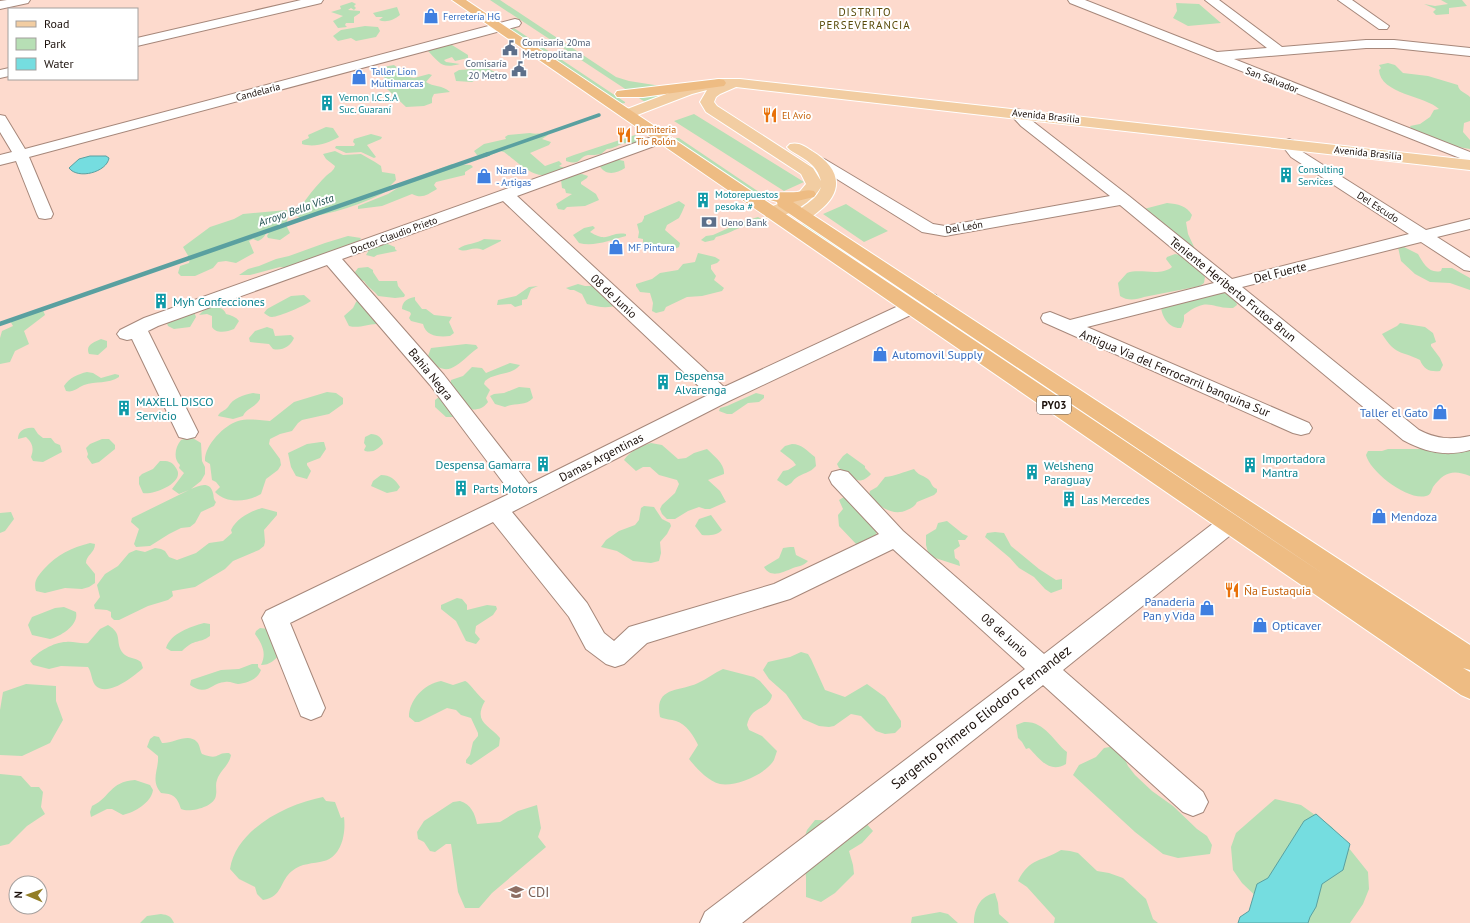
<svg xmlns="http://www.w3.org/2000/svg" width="1470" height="923" font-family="'PT Sans',sans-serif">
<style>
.green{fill:#b7dfb5}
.water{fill:#75dde0;stroke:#5aa0a0}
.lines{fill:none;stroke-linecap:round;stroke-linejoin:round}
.stream-far1{stroke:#5aa0a0;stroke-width:3.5}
.stream{stroke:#5aa0a0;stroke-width:4.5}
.minor-casing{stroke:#a6877a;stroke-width:2}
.primary-casing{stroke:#fff;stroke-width:2}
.trunk-casing{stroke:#fff;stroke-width:2}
.minor{fill:#fff;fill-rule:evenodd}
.primary{fill:#f2cda2;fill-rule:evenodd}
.trunk{fill:#eebc83;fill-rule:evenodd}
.labels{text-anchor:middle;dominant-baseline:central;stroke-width:4;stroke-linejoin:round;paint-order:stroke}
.far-shop-label{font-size:10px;fill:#366cbe;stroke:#fff;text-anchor:start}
.far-service-label{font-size:10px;fill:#4e5e75;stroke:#fff;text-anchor:start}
.far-street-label{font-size:10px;fill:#1b100b;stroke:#fff}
.far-culture-label{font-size:10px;fill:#0d838f;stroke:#fff;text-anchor:start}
.far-food-label{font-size:10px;fill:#c56008;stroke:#fff;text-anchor:start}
.far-neighbourhood-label{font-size:11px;letter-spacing:1px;fill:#574907;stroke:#fff}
.far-water-label{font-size:11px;font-style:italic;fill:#204f50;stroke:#fff}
.shield{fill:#fff;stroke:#5f5854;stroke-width:1}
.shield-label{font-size:11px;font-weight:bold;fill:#1b100b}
.street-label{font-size:12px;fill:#1b100b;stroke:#fff}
.culture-label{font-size:12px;fill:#0d838f;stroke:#fff;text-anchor:start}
.shop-label{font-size:12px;fill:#366cbe;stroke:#fff;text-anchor:start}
.food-label{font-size:12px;fill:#c56008;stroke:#fff;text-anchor:start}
.near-street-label{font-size:14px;fill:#1b100b;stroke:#fff}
.near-education-label{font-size:14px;fill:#785e54;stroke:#fff;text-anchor:start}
</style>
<rect width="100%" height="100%" fill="#fddacd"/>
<path class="green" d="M 490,0 L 500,0 L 616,77 L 629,81 L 667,87 L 667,93 L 645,102 Z
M 1441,0 L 1462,0 L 1467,6 L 1449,8 L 1449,14 L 1436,15 L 1433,12 L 1436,9 L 1424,4 L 1435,6 L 1448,4 Z
M 352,2 L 356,4 L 354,6 L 356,8 L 354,10 L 351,8 L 348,10 L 360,11 L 360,13 L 354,17 L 354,23 L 346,23 L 345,25 L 347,27 L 338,28 L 333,21 L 343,16 L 331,12 L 341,9 L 340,6 Z
M 1176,3 L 1199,4 L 1221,23 L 1188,26 L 1173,18 L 1177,11 Z
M 397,7 L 400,15 C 394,20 386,23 379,20 L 383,17 L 376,17 L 373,13 Z
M 365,26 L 378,27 L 380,31 L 376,37 L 356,41 L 351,38 L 338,41 L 333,36 L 341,30 Z
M 514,28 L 625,102 L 625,103 L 620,104 L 510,30 Z
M 445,44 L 452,45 L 468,55 L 468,58 L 455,61 L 452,57 L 444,60 L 446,62 L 460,64 C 441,69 440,63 427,50 Z
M 1388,63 L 1395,65 L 1403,73 L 1428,76 L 1458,85 C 1458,91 1466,93 1470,97 L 1470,121 L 1464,123 L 1463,132 L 1470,140 L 1470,149 L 1458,147 L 1412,130 L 1410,126 L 1420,124 L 1430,117 L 1434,110 L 1439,109 C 1426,96 1380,94 1379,70 L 1381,68 L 1379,65 Z
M 394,65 L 400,70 L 403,76 L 414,78 L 429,74 L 432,75 L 426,82 C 433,87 443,85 450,92 L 434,94 L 432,98 L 432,103 L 424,106 L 406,107 L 386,88 L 383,67 Z
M 487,68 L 495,72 L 487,76 L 482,76 L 472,82 L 456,81 L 454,73 L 459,70 Z
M 694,114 L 804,182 L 784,191 L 674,121 Z
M 326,127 L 333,128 L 339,137 C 328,143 315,148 302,144 L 302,141 L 309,138 L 308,135 Z
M 530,133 C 537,135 541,132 548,135 L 542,139 L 551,142 L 549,145 L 530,153 L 545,166 L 559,161 L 562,164 L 559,166 L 565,168 C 559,170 553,174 547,175 C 532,178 515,160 504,152 L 500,151 L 489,156 L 477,155 L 474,151 L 484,144 L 506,139 L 505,137 L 508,135 Z
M 371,134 L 382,137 L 381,139 L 367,145 L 376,157 L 374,158 L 361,152 L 346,153 L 335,148 L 336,146 L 354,146 L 355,144 L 353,142 L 354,139 Z
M 635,135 L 641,141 L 640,143 C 634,144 631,143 626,143 C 619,144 614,149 607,149 L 601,154 C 597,155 592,155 588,155 C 578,157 582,166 566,161 L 566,158 L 574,155 Z
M 676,138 L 679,138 L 759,192 L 759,194 L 755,195 L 674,140 Z
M 335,151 L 343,155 L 361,154 L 375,162 L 381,166 L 382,172 L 395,174 L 396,180 L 390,186 L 391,189 C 364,204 331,215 300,218 L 297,216 C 298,207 318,184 325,177 C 329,173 334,171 335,166 L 326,159 L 323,154 Z
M 615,159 L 624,161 L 625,168 C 616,174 605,176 599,165 Z
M 452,164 L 471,165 L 473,167 L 465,172 L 465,175 L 436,182 L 434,185 L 437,189 C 427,195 422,199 412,194 L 382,206 L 358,209 L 358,206 L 388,194 L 412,179 Z
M 582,174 L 588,176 L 587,178 L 581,182 L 581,184 L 596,194 L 599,200 L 585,206 L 567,207 L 564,210 L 558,209 L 556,204 L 572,194 L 566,193 L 565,189 L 562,188 L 561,180 L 558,180 L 572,175 Z
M 679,201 L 685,205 C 683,210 681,214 679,218 L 667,225 L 665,230 L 680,243 L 679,247 L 672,250 L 664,250 L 663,246 L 643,244 L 643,239 L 638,238 L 639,232 L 637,224 L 642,222 L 644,218 L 644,216 Z
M 1167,203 C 1178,204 1187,206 1192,215 L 1190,220 L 1186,222 L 1188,234 L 1195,249 L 1192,249 L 1144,209 Z
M 846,204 L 888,231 L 864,242 L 823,214 Z
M 287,210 L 288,217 L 286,225 L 290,233 L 280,240 L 268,238 L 267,236 L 269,232 L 267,231 C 265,236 264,238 258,241 L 253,239 L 249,241 L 254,253 L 236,263 L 226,261 L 218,262 L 213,268 L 195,276 L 181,276 L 178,273 L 180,266 L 189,263 L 190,259 L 183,247 L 210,227 L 234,219 L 243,214 Z
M 758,217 L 765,221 L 761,226 C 755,226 750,225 745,226 C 735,229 726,235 716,237 L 714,240 L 705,242 L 701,240 L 706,236 L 713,235 L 742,222 Z
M 804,223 L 908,292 L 905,294 L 800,225 Z
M 593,226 L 595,228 L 590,232 C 609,244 609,231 626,234 L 626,236 C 611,240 594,247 579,243 L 573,235 L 584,228 Z
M 348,236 L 361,238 L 359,241 L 347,245 L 339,251 L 318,256 L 287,268 L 280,267 L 250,275 L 239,275 L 248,269 L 259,266 L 276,259 L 289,256 L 325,243 Z
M 484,239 L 501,240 L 501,241 L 483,250 C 471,245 467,254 458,249 C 466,243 477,244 484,239 Z
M 385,243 L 395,247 L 395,249 L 397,251 L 377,255 L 374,257 L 366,255 L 369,250 Z
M 1398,247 L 1404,247 L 1418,254 C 1423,263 1429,274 1441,271 L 1442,268 L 1452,268 L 1470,278 L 1470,290 L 1450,283 L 1430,282 L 1415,274 L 1401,261 Z
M 698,253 L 715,257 L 720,260 L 717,263 L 711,265 L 711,269 L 716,276 L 714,280 L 724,288 L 722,291 L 702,296 L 687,297 L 666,307 L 664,311 L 656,313 L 652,311 L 653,303 L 650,293 L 640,292 L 636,286 L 636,284 L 652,279 L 660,273 L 678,270 L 683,264 L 695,262 Z
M 1175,254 C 1187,256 1197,267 1205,277 L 1204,283 L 1200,286 L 1144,297 C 1136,300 1127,301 1120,296 L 1118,283 L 1127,273 C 1141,268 1160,277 1172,267 L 1166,259 L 1167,257 Z
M 368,267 L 373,270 L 373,272 L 379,281 L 397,281 L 398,286 L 405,295 L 404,297 L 395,298 L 378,296 C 374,290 369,289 364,281 L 358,279 L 355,272 L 358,268 Z
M 578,284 L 585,286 L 595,286 L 618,305 C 606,309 599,307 587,304 L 582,294 L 574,290 L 570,290 L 566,288 Z
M 538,286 L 531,289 L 527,299 L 522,300 L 522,305 L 515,307 L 511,304 L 497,305 L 498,300 L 516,296 L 529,287 Z
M 1219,292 C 1227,293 1236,296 1237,305 L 1233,308 C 1210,309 1209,296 1184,315 L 1184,321 L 1181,328 C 1170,329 1162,318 1161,307 Z
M 304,295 L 311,301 C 306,305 279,317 272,317 C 269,317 267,315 264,313 L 267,309 L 291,296 Z
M 415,297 L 415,300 L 422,309 L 426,309 L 434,315 L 452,317 L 449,322 L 454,333 L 450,336 C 440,337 426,337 423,324 L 411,321 L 409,318 L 411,314 L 410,312 L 402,309 C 402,301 408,298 415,297 Z
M 358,300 L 379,324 C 368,323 360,329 349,326 L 344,316 L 353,308 L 356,302 Z
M 212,307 C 219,307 224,308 226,314 C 231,315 236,317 239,321 L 234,329 C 227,332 216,334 212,327 L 212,316 L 207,314 L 199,315 L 203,311 Z
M 193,309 L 196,317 L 190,327 L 174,329 L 168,326 L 166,321 Z
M 43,310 L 45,315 L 24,331 L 29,344 L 15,351 L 10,362 L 0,364 L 0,338 L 2,331 L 13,326 L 9,319 Z
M 939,313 L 1227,509 L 1226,510 L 935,314 Z
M 1400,323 L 1425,327 L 1433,333 L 1436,342 L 1431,344 L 1431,346 L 1440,358 L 1443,365 L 1440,371 C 1430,372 1424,370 1420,360 C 1400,350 1396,356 1382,334 L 1397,326 Z
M 267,327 L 273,329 L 275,336 L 291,335 L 294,338 C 290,347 282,351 273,349 L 269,344 L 250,342 L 249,338 L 255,331 Z
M 101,339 L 107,341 L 107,347 L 98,355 L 89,354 C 85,345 94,342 101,339 Z
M 466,344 L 476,345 L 478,348 C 474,351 471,353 468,356 C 452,370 446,375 428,360 L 428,356 L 431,348 Z
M 510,363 L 520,365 C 511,376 495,372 485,381 L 484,384 L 490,390 L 486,398 L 488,402 C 482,410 476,410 467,409 L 450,388 L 451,380 L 463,376 L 472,367 L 482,368 L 486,373 Z
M 87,372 L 93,373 L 101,378 L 115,374 L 119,375 L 119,377 C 108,384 96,381 84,385 C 77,388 73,393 66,391 L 64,386 C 69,378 78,374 87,372 Z
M 519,387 L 530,388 L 533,398 C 525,407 514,402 505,407 L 495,404 L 490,396 L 494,394 L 504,393 Z
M 327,392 L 336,393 L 343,398 L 343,404 L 329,414 L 302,420 L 298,423 L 292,431 L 280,434 L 270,439 L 269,444 L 280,459 L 281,465 L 278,470 L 266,479 L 261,494 C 248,502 226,504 215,492 L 220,487 L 216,482 L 212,480 L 210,464 L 205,461 C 204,446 224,425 238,421 C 248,418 259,420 270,421 L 294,402 Z
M 253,393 L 260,394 L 260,399 C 256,407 247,408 243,416 L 233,419 L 218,416 C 220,411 225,411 228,407 C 233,398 243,395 253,393 Z
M 756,393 L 764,395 L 764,398 L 759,402 L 748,403 L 732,414 L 727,414 L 719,411 L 720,408 L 727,406 Z
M 439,397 L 445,397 L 454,417 L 446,417 L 435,407 L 435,400 Z
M 34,428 L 38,434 L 43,438 L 51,438 L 55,443 L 60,445 L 62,452 L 43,462 L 33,461 L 31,457 C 34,449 33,443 26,437 L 18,439 C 18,430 26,427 34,428 Z
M 371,434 C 377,434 383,438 383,444 C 377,449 374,453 365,451 L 364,450 L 366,446 L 364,443 L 365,437 Z
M 191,437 L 201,443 L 202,461 L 205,467 L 205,474 L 201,481 L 191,489 C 198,486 210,480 213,493 C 214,496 213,499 216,502 L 214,506 L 201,512 L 195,523 L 190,527 L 181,528 L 169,534 L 150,546 L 136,547 L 134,544 L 139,529 L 131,522 L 132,518 L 189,490 L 179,494 L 172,489 L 184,473 L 179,468 L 180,465 C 173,459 175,447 181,440 Z
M 102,439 L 109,439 L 115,445 L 115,449 L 99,462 L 92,464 L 87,457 L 88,454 L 86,448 L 90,444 Z
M 321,442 L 324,442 L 326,449 L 320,458 L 307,463 L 307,465 L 311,471 L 307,479 L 296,476 L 291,467 L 288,453 L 307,444 Z
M 651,443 L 662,445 L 678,459 L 686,458 L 694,453 L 707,449 C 714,456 725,464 724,474 L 708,480 L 720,491 L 726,502 L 710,509 L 705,509 L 699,507 L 688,511 L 675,519 L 667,519 L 662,514 L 660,509 L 662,505 L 675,493 L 679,484 L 677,480 L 659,475 L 650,467 L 643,467 L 636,471 L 624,460 C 630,451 641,446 651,443 Z
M 792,444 C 802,444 807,451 815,457 L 816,466 C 810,473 803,473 796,478 C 791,482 793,483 786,486 L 777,480 L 783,471 L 788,470 L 796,465 L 793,461 L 780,451 L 785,446 Z
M 1470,444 L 1470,476 C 1453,469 1444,472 1433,487 C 1431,491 1431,495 1426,496 C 1408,501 1370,472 1366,455 L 1368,451 L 1382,451 L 1388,449 L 1424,449 Z
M 847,453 L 865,466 L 865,468 L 871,474 C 857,489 851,474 839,468 L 837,464 L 843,456 Z
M 160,461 C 168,461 172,461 176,468 C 177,470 178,471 178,473 C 179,485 152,495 143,493 L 139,484 L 139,477 L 142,474 L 153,469 Z
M 914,469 C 919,476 921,474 928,479 C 932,482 931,487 937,489 L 937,492 L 934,495 L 917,502 C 915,506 912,508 907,510 C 893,517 878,506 869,495 L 870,491 L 877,487 L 885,477 C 896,476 903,472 914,469 Z
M 381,475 C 390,475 395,479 400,487 L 397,491 L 387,493 L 371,486 L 373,481 Z
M 844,497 L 857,509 L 857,511 L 866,513 L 878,528 L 875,538 L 857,545 L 839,526 L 838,515 L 843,509 L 839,500 Z
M 644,506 L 654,507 L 662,519 L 670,523 L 671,526 L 667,534 L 660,542 L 661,553 L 659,561 L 651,563 L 633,561 L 617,551 L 601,547 L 606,540 L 619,531 L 635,525 L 639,520 L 641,508 Z
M 262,508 L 277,512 L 277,515 L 264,530 L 265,542 L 264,546 L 259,550 L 233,561 L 225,569 L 195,587 L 172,591 L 173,596 L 168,600 L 148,606 L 119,620 L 114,620 L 111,617 L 111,612 L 107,610 L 95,609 L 94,605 L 100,597 L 97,585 L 105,574 L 118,566 L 129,553 L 136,550 L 145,552 L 155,548 L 161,549 L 165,551 L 169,557 L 177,560 L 196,553 L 209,543 L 223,541 L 232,533 L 231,530 C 237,518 249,512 262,508 Z
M 11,512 L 14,519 L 5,531 L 0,533 L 0,513 Z
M 711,515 L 722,530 C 718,535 708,536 702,535 L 695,526 L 699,519 Z
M 947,521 L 963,534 L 968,536 L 965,540 L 958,540 L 960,546 L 954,550 L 955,558 L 959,561 L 960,566 L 929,556 L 926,545 L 926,535 L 936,529 L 938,523 Z
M 995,532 L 1004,533 L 1011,546 L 1039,569 L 1056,580 L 1062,579 L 1062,589 L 1051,593 L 1045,589 L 1034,577 L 1019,568 L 1010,558 L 985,537 L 987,533 Z
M 90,543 L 95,544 C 95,553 86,555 86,563 L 95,574 L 95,583 L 89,587 L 82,589 L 65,588 L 45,593 L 36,591 C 33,581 38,576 44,569 C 58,554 71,548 90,543 Z
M 790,547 L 794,547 L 796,555 L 808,561 C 803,566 799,566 793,568 C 783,572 771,579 764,567 L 779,558 L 783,548 Z
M 457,598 L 462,599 L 467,605 L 467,610 L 487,605 L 496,606 L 497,609 L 493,615 L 476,626 L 475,633 L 480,639 L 476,644 L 466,641 L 456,621 L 441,609 L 441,605 Z
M 64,607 L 76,612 C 79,625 61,636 50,639 L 32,635 L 28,625 L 32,617 L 55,608 Z
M 204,623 L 210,624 L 210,636 C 199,644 195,638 182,651 L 171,651 L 166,648 C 171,633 190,627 204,623 Z
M 108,625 C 123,634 115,641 122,652 C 127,659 135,657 141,662 L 143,668 C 133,677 107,698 95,685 C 91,679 92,673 88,667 L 61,666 L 49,669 L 33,665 L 30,661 C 37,652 54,642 66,642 C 73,641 80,644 88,643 L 100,629 Z
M 260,628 L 269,629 L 280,654 C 275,660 270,665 261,665 C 267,653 262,644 255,634 L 256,631 Z
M 801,652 L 808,654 L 811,659 L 825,690 L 845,697 L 867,684 L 885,697 L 901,721 L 901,727 L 895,733 L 885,734 L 876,731 L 861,716 L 851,714 L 834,726 L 829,727 L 819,726 L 803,719 L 786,694 L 769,679 L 763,670 L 768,662 L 790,657 Z
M 252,664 L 258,664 L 258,667 L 261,670 C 258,679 247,683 238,684 C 234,684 230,681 225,682 C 210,683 208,697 190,685 L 191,680 L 221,670 L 239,669 Z
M 723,669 L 754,677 L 760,681 L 772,695 C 771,705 760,707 753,713 C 750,716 748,720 747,725 L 749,730 L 762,736 L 777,751 C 776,754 775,757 774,760 C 766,774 736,787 720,784 C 708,781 697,769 689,759 L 698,745 C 694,736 686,724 676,721 C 671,719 666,720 660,717 C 654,686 679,692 698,683 C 707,679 714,673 723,669 Z
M 441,681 L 453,685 L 465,681 C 469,682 479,697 485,701 C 473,722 488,724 500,738 L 499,746 L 471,765 L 466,763 L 466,760 L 470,755 L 473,742 L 478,736 L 478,733 L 471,718 L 461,715 L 456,710 L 447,708 L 419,722 L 415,722 L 409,717 C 409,700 424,684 441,681 Z
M 26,684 L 56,686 L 56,701 L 63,720 L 50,743 L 22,756 L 0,755 L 0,710 L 3,692 Z
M 1024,722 C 1045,721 1053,741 1067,752 L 1066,764 C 1049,774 1039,758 1029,748 L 1026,749 L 1022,742 L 1018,738 L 1016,725 Z
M 154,736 L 159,737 L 162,743 C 173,744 188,732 197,742 C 200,745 200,751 202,754 C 220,761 215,752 229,753 L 231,755 C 229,766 220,770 217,780 C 215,785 217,790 216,795 C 215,807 190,813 181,809 C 177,796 173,794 161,793 C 150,780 159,770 158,756 L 147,747 L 150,739 Z
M 1115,746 L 1122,753 L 1128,766 L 1135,775 L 1152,791 L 1173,806 L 1197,829 L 1207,836 L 1212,845 L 1210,854 L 1178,858 L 1163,854 L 1135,832 L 1073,775 L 1079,765 L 1096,757 L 1104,748 Z
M 0,774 L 21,776 L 31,787 L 39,787 L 43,792 L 41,807 L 45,814 L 27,826 L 9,844 L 0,846 Z
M 135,780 L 150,785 L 153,790 C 151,803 135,812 123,815 L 112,809 L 107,809 L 91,817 L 90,812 L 92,806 C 111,797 109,782 135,780 Z
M 323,797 L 326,801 L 335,802 L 341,818 L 344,817 C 346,833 342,856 324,861 C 313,864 301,863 292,871 C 280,880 283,897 263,900 L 257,894 L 255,887 L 239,879 L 230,869 C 236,829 287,804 323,797 Z
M 1275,799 L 1301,805 L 1332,827 L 1368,872 L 1369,889 L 1363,904 L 1350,923 L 1268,923 L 1264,904 L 1242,883 L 1233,870 L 1231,847 L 1236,833 Z
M 460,801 C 471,804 475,814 477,824 L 500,822 L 518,811 L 537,805 L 541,828 L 538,837 L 546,847 L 492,893 L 479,908 L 465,908 L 458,892 L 451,844 L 446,844 L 435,852 L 430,851 L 424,842 L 418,839 L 417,832 L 424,821 L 453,802 Z
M 815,820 L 864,821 L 873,831 L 862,843 L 849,851 L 853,865 L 854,874 L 835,893 L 821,902 L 806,897 L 806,877 L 802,845 L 807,830 Z
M 1061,850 L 1070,851 L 1078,853 L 1097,871 L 1109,873 L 1123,878 L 1146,899 L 1153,919 L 1158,923 L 1054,923 L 1055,918 L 1027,887 L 1018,881 C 1030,857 1042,862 1061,850 Z
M 995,893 L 998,903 L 999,914 L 1009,923 L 974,923 C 974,909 980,896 995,893 Z
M 940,912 L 948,914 L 958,923 L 911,923 L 912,917 Z
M 161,914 C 168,915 171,916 174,923 L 140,923 L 147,916 Z"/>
<path class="water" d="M 90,156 L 106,156 L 109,158 C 107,172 78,180 69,168 L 79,159 Z
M 1316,814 L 1350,844 L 1343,870 L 1322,884 L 1316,907 L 1310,917 L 1308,923 L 1238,923 L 1240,917 L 1249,911 L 1257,884 L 1268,878 L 1304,821 Z"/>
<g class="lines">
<path class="stream-far1" d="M 485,155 L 599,115"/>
<path class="stream" d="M 0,324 L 488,154"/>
<g class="minor-casing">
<path id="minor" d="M 7,0 L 30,0 L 28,3 L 0,9 L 0,1 Z
M 301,0 L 323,0 L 321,3 L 317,4 L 137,46 L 137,38 Z
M 1068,0 L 1085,0 L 1217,52 L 1267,48 L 1205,0 L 1219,0 L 1282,47 L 1366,40 L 1394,40 L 1470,48 L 1470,56 L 1394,48 L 1366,48 L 1234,59 L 1470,152 L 1470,162 L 1070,3 Z
M 1338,0 L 1352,0 L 1389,26 L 1387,29 L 1379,29 Z
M 515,19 L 519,20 L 521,23 L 519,26 L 29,157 L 53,214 L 51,218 L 45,219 L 39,218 L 37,214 L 16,161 L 0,165 L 0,155 L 12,152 L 0,132 L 0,115 L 5,116 L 25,149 Z
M 9,68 L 9,76 L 0,78 L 0,70 Z
M 1016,109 L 1021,110 L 1031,120 L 1129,196 L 1232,279 L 1409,234 L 1291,157 L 1281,144 L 1284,141 L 1289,139 L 1294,141 L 1301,151 L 1426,230 L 1470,219 L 1470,229 L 1437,237 L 1470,258 L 1470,271 L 1464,270 L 1421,242 L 1242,287 L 1419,430 C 1436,439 1451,440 1470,436 L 1470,450 C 1446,457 1425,452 1403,440 L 1225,292 L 1087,327 L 1309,423 L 1312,428 L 1309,433 L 1301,435 L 1293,433 L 1043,322 L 1041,318 L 1043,314 L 1050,312 L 1070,320 L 1214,283 L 1120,205 L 945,236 L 922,232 L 816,166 L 813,163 L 816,160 L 821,158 L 826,160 L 933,224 L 945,226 L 1110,196 L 1021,126 L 1009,113 L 1011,110 Z
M 663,133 L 668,135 L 671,138 L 668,141 L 517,196 L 724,387 L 922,295 L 929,293 L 936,295 L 938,299 L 936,303 L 729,401 L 512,512 L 587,603 L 604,633 L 614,641 L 629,627 L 774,584 L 879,534 L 832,484 L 829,478 L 832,472 L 840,470 L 848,472 L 903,531 L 1044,654 L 1237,505 L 1245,502 L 1253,505 L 1257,511 L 1253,517 L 1063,670 L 1203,792 L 1208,802 L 1203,812 L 1193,816 L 1183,812 L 1043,685 L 742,923 L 700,923 L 705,912 L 1025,669 L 893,549 L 790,599 L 647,643 L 624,664 L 615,667 L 606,664 L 586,649 L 569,617 L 493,522 L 290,623 L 325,708 L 321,716 L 311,720 L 301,716 L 262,618 L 266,611 L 511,493 L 430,385 L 327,265 L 158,326 L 148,331 L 198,432 L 195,437 L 187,439 L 179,437 L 132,339 L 127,340 L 120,338 L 117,334 L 120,330 L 144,318 ZM 503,201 L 708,395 L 529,484 L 444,375 L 342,259 Z"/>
</g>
<g class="primary-casing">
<path id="primary" d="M 719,79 L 740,79 L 1470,160 L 1470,170 L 736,87 L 720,94 L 716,97 L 714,102 L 717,106 L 813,168 L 821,181 C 817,164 804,159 790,150 L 787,147 L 790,144 C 799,142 804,146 812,151 C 839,167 846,190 819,211 C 812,217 806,221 797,219 L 795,215 C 802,204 816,202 821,187 C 813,202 783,221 766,217 L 764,213 L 766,209 L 796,196 L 806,184 L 801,174 L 706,112 L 700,102 L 707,90 L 692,94 L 632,117 L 627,118 L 622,117 L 620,114 L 622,111 L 682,88 Z"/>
</g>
<g class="trunk-casing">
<path id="trunk" d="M 452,0 L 466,0 L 1328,577 L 778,206 L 777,202 L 770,200 L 768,197 L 770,194 C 779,191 788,193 797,192 C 804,191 807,189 814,191 L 816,194 L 814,197 L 793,202 L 1470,645 L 1470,670 L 1463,668 L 1470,672 L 1470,699 L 1461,695 Z
M 719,79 L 724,80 L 726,83 L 724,86 L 643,97 L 617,97 L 615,94 L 617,91 Z"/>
</g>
<use href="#minor" class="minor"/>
<use href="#primary" class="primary"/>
<use href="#trunk" class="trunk"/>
</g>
<defs>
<g id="shop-bare" transform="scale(1.2)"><path d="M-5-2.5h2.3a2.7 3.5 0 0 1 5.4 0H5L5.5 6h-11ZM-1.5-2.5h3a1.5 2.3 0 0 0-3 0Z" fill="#3f7fe0" stroke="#fff" stroke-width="2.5" paint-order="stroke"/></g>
<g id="civic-bare" transform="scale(1.2)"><path d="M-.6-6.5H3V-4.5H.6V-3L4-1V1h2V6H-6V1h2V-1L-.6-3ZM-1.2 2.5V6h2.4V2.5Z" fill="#5c6f8a" stroke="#fff" stroke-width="2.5" paint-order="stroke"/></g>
<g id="building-bare" transform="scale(1.2)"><path d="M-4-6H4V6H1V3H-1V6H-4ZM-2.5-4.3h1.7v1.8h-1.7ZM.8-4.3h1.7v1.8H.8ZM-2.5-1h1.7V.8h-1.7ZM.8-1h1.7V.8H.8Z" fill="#0f9aa8" stroke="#fff" stroke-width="2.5" paint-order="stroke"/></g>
<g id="restaurant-bare" transform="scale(1.2)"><path d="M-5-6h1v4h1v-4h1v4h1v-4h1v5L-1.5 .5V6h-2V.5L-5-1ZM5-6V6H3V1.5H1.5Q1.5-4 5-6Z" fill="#e8710a" stroke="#fff" stroke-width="2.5" paint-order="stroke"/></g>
<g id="bank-bare" transform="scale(1.2)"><path d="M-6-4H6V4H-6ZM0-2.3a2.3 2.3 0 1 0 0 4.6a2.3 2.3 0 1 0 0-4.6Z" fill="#5c6f8a" stroke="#fff" stroke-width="2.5" paint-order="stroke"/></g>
<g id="school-bare" transform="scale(1.2)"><path d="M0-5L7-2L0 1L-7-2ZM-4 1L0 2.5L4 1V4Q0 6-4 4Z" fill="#8d6e63" stroke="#fff" stroke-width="2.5" paint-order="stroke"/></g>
</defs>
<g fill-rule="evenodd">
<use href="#shop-bare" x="431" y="16"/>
<use href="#civic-bare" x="510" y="48"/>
<use href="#civic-bare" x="519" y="69"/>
<use href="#shop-bare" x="359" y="77"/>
<use href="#building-bare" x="327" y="103"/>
<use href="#restaurant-bare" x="770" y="115"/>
<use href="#restaurant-bare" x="624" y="135"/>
<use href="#building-bare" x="1286" y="175"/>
<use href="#shop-bare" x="484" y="176"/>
<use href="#building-bare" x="703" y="200"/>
<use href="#bank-bare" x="709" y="222"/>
<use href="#shop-bare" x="616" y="247"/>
<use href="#building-bare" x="161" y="301"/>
<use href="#shop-bare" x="880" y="354"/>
<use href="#building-bare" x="663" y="382"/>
<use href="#building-bare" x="124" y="408"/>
<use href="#shop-bare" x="1440" y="412"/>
<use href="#building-bare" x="543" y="464"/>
<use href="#building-bare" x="1250" y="465"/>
<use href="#building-bare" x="1032" y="472"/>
<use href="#building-bare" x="461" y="488"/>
<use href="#building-bare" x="1069" y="499"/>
<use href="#shop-bare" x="1379" y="516"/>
<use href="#restaurant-bare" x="1232" y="590"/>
<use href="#shop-bare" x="1207" y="608"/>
<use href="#shop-bare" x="1260" y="625"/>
<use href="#school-bare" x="516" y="892"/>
</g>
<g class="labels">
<g class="far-shop-label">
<text x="443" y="16">Ferretería HG</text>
<text x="371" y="71">Taller Lion<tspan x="371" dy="12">Multimarcas</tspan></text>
<text x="496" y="170">Narella<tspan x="496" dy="12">- Artigas</tspan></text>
<text x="628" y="247">MF Pintura</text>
</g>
<g class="far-service-label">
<text x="522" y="42">Comisaría 20ma<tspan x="522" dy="12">Metropolitana</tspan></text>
<text x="507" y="63" text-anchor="end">Comisaría<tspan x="507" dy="12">20 Metro</tspan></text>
<text x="721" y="222">Ueno Bank</text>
</g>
<g class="far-street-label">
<text transform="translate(1272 80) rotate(21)">San Salvador</text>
<text transform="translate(258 92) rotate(-15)">Candelaria</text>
<text transform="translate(1046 116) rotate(6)">Avenida Brasilia</text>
<text transform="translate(1368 153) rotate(6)">Avenida Brasilia</text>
<text transform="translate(1378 207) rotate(33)">Del Escudo</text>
<text transform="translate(964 227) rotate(-9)">Del León</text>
<text transform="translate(394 235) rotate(-20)">Doctor Claudio Prieto</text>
</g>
<g class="far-culture-label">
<text x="339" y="97">Vernon I.C.S.A<tspan x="339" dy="12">Suc. Guaraní</tspan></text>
<text x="1298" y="169">Consulting<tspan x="1298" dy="12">Services</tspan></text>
<text x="715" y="194">Motorepuestos<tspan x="715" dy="12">pesoka #</tspan></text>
</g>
<g class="far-food-label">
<text x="782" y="115">El Avio</text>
<text x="636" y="129">Lomiteria<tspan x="636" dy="12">Tío Rolón</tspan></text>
</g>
<g class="far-neighbourhood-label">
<text x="865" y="12">DISTRITO<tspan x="865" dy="13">PERSEVERANCIA</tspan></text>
</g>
<g class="far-water-label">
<text transform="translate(296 210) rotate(-19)">Arroyo Bella Vista</text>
</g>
<rect class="shield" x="1037" y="396" width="34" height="18" rx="3"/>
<g class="shield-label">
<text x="1054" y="405">PY03</text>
</g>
<g class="street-label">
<text transform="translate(1280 272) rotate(-14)">Del Fuerte</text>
<text transform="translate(1233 289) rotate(39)">Teniente Heriberto Frutos Brun</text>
<text transform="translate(614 296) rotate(43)">08 de Junio</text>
<text transform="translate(1175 373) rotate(23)">Antigua Via del Ferrocarril banquina Sur</text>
<text transform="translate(431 374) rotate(51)">Bahia Negra</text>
<text transform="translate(601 457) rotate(-27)">Damas Argentinas</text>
<text transform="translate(1005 635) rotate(42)">08 de Junio</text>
</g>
<g class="culture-label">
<text x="173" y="301">Myh Confecciones</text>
<text x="675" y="375">Despensa<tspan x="675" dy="14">Alvarenga</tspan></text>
<text x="136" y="401">MAXELL DISCO<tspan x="136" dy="14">Servicio</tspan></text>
<text x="1262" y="458">Importadora<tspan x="1262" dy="14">Mantra</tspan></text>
<text x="531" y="464" text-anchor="end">Despensa Gamarra</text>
<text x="1044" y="465">Welsheng<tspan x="1044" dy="14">Paraguay</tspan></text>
<text x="473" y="488">Parts Motors</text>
<text x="1081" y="499">Las Mercedes</text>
</g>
<g class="shop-label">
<text x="892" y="354">Automovil Supply</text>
<text x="1428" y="412" text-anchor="end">Taller el Gato</text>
<text x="1391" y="516">Mendoza</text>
<text x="1195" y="601" text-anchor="end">Panaderia<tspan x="1195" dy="14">Pan y Vida</tspan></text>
<text x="1272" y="625">Opticaver</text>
</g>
<g class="food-label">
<text x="1244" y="590">Ña Eustaquia</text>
</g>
<g class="near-street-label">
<text transform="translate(981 717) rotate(-38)">Sargento Primero Eliodoro Fernandez</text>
</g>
<g class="near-education-label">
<text x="528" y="892">CDI</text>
</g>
</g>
<rect x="8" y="8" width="130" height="72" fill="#ffffff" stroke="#a49f9d"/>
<rect x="16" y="21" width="20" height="6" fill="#f2cda2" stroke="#a49f9d"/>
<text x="44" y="28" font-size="12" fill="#1b100b">Road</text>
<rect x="16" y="38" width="20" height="12" fill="#b7dfb5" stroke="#a49f9d"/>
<text x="44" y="48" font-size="12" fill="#1b100b">Park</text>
<rect x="16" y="58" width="20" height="12" fill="#75dde0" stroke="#a49f9d"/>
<text x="44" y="68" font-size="12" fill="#1b100b">Water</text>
<g transform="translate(28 895) rotate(272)"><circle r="19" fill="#ffffff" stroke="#a49f9d"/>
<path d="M0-3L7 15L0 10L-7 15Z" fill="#937e25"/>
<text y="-6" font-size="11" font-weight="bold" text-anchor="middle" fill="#1b100b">N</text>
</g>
</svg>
